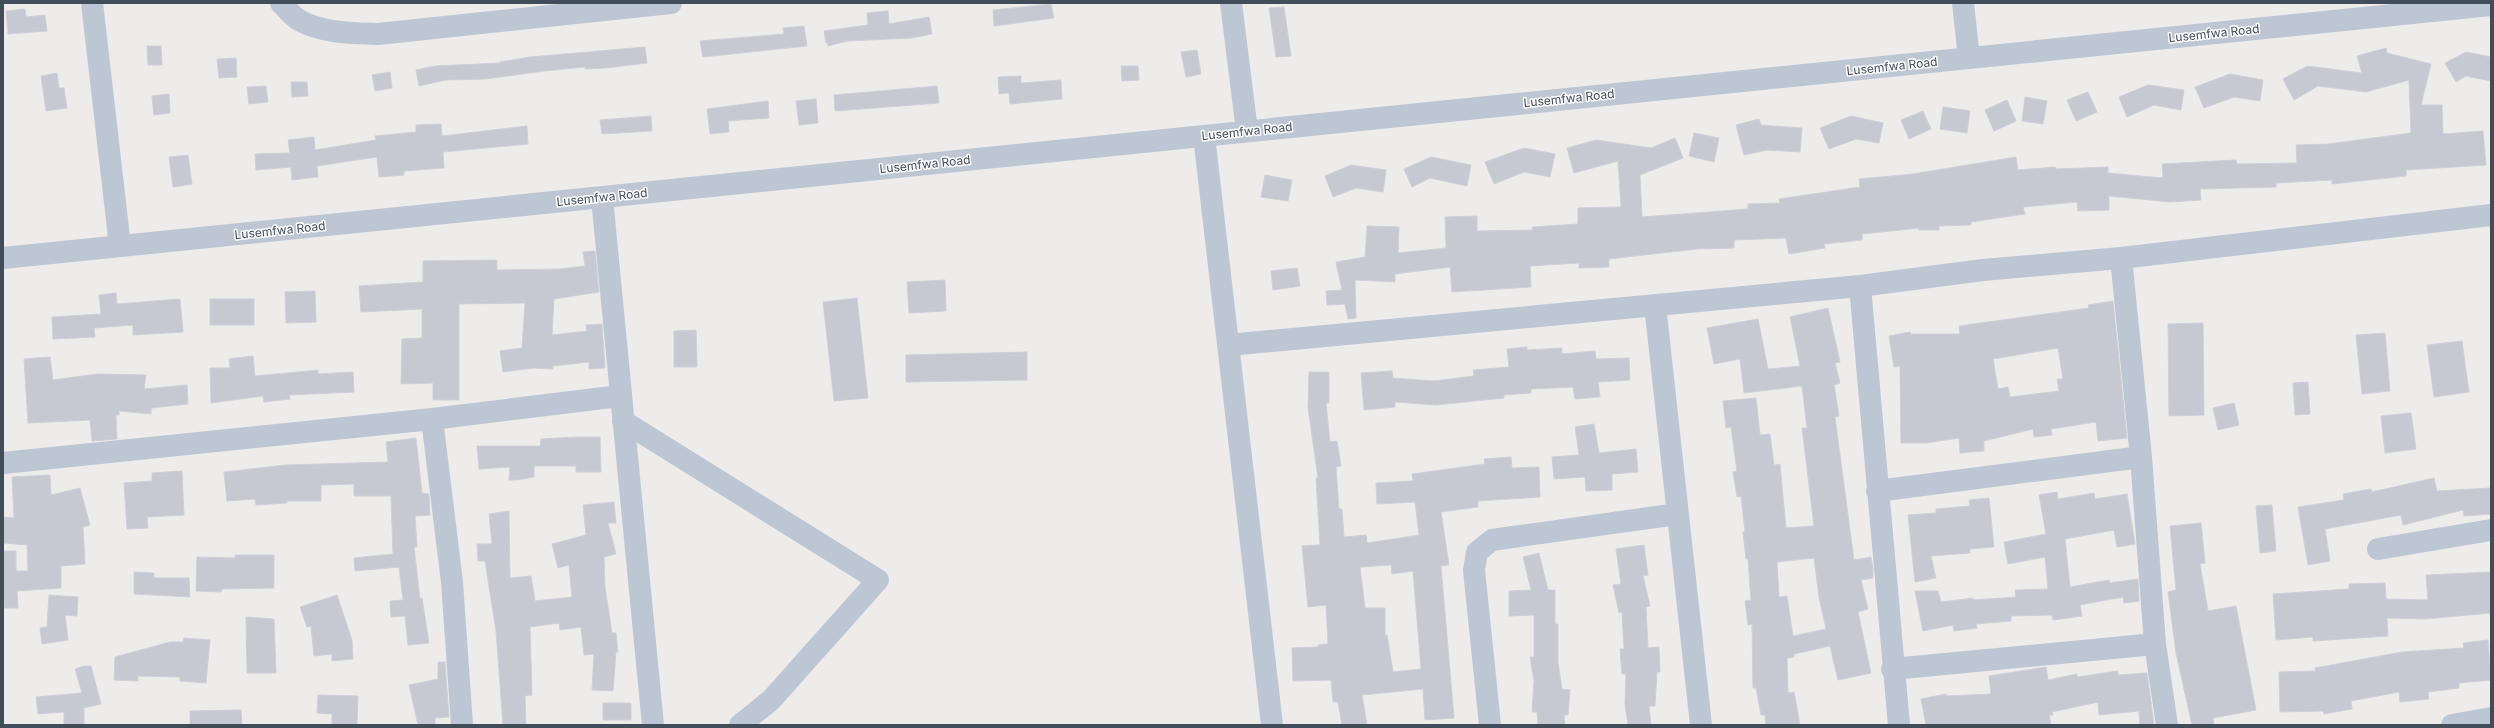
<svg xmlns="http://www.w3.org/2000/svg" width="2494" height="728" font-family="Inter,sans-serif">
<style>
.building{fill:#c6c9d2;stroke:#ced0d8;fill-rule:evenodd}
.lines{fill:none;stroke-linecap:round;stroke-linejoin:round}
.minor{stroke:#bcc7d3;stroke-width:22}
.labels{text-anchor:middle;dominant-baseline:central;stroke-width:3;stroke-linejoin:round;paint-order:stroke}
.street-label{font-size:12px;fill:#424d5a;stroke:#fff}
</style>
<rect width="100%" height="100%" fill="#eeebeb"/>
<path class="building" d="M 1051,4 L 1054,18 L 994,26 L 993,10 Z
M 1284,7 L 1291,56 L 1276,57 L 1269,8 Z
M 25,9 L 26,17 L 45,15 L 47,31 L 8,34 L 6,11 Z
M 888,11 L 889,24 L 929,17 L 932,34 L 912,38 L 847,41 L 828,46 L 828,43 L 826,43 L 824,31 L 868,25 L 867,13 Z
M 804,26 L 807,46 L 703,57 L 700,41 L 784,34 L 783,28 Z
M 147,46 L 161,46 L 162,65 L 148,65 Z
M 645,47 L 647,63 L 606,68 L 585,69 L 585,67 L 544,71 L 486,79 L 446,80 L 419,86 L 416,70 L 435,66 L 500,63 L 500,62 L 530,57 Z
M 2386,48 L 2387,53 L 2431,64 L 2421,105 L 2442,105 L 2443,134 L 2483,131 L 2486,165 L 2406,170 L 2406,176 L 2332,184 L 2332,180 L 2276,183 L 2276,187 L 2200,189 L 2201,200 L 2170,202 L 2109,196 L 2109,210 L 2078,211 L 2077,202 L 2023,207 L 2025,214 L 1971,222 L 1971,225 L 1939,226 L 1939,230 L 1919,230 L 1919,228 L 1862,234 L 1862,240 L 1824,244 L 1825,248 L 1789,254 L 1786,238 L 1734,240 L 1734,248 L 1697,249 L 1609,259 L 1609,267 L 1579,268 L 1579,263 L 1530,266 L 1531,287 L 1452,292 L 1450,267 L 1395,274 L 1395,282 L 1355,280 L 1356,318 L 1348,319 L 1345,304 L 1327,305 L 1326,291 L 1342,290 L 1336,262 L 1365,257 L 1367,226 L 1399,227 L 1398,253 L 1446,248 L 1445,217 L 1477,216 L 1477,231 L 1533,230 L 1532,227 L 1578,224 L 1578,208 L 1621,207 L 1618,161 L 1574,173 L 1567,148 L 1596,140 L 1651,148 L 1675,138 L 1683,158 L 1640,175 L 1642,217 L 1748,209 L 1748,204 L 1780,203 L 1779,199 L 1860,187 L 1859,179 L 1913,174 L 2016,157 L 2018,170 L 2055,167 L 2056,169 L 2108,167 L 2108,173 L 2163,178 L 2162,164 L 2236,160 L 2237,164 L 2297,163 L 2296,145 L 2328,144 L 2411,133 L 2409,80 L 2366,92 L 2318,86 L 2294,100 L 2283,79 L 2307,66 L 2362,73 L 2357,56 Z
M 1197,50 L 1201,74 L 1186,77 L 1181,52 Z
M 2466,52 L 2491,57 L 2491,81 L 2466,76 L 2456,82 L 2445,63 Z
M 236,58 L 237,77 L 219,78 L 217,59 Z
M 1121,66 L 1138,66 L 1139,80 L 1122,81 Z
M 390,72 L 392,88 L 375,91 L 372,75 Z
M 57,73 L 59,88 L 64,88 L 67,108 L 46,111 L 41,76 Z
M 2230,74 L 2263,80 L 2260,101 L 2234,97 L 2204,108 L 2195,87 Z
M 1021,76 L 1021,83 L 1061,80 L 1062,99 L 1010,104 L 1009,93 L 999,94 L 998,77 Z
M 291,82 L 307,82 L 308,96 L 292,97 Z
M 2148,85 L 2184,90 L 2181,110 L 2154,105 L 2127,117 L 2119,97 Z
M 266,86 L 268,102 L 249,104 L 247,87 Z
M 937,86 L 939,103 L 835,111 L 834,95 Z
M 2088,92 L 2097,112 L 2076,121 L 2067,100 Z
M 169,94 L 170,113 L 154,115 L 152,96 Z
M 2025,97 L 2047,101 L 2043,124 L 2022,121 Z
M 816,99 L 818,123 L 799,125 L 796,101 Z
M 2007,100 L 2016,121 L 1994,131 L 1985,110 Z
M 768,101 L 769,118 L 728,121 L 729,132 L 710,134 L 707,109 Z
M 1943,107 L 1970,111 L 1967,133 L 1940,129 Z
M 1923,111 L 1931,129 L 1909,139 L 1901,120 Z
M 651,116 L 652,131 L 602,134 L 600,120 Z
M 1851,116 L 1883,123 L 1879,143 L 1856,139 L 1829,149 L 1820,128 Z
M 1759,119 L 1761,125 L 1802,128 L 1800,152 L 1767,150 L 1744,155 L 1736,125 Z
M 441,124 L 442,136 L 527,126 L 528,144 L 443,152 L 444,168 L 404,171 L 404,175 L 379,177 L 377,157 L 317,166 L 318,177 L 292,180 L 291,167 L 256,170 L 255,154 L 290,153 L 288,140 L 314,137 L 315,150 L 376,140 L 375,136 L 416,132 L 416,125 Z
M 1694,133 L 1719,138 L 1714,162 L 1689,156 Z
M 1524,148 L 1555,154 L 1550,177 L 1524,172 L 1494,184 L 1485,162 Z
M 188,155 L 192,184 L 173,187 L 169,157 Z
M 1431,157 L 1471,165 L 1467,186 L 1430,178 L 1412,187 L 1404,169 Z
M 1351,165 L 1386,170 L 1383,192 L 1356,188 L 1333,197 L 1325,176 Z
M 1265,175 L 1292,180 L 1288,201 L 1261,197 Z
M 595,251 L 599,292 L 554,299 L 552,335 L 587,331 L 586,325 L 602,324 L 605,368 L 589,369 L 589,362 L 553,366 L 553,369 L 533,368 L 503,372 L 500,351 L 522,348 L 525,303 L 459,304 L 459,400 L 433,400 L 433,383 L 401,384 L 402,339 L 422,338 L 422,309 L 361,312 L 359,286 L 423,282 L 423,261 L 497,260 L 497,270 L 559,269 L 585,266 L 583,252 Z
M 1297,268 L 1300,286 L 1273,290 L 1271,271 Z
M 945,280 L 946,311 L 909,313 L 907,282 Z
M 315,291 L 316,322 L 286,323 L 285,292 Z
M 116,293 L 117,304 L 180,299 L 183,332 L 133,335 L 133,325 L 94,328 L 95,337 L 53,339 L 52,317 L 101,314 L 99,295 Z
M 857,298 L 868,398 L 834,401 L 823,302 Z
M 210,299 L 254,299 L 254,325 L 210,325 Z
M 2113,301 L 2127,438 L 2098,441 L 2096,422 L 2051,429 L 2052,435 L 2034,437 L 2033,429 L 1984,441 L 1984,451 L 1960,453 L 1959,438 L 1926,443 L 1901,443 L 1900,366 L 1894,367 L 1889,336 L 1910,332 L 1911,334 L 1960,334 L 1959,326 L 2089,308 L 2088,305 ZM 2058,348 L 2063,379 L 2057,379 L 2059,391 L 2010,397 L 2008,387 L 1998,389 L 1993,359 Z
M 1828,308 L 1840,362 L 1835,363 L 1840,383 L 1834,385 L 1839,416 L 1835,417 L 1854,560 L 1871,557 L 1873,569 L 1873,578 L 1861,580 L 1868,609 L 1858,612 L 1871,673 L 1838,680 L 1830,646 L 1794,654 L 1794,657 L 1787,658 L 1788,693 L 1794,692 L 1800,725 L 1766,725 L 1765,715 L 1761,715 L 1756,688 L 1753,688 L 1752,624 L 1748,625 L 1745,601 L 1751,600 L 1748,559 L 1746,559 L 1743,532 L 1745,532 L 1741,496 L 1737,497 L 1733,472 L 1737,471 L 1731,427 L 1726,428 L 1723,401 L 1756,398 L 1760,435 L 1770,434 L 1774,465 L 1780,464 L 1786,528 L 1814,526 L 1802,428 L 1807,428 L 1802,386 L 1744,393 L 1740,359 L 1714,364 L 1707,328 L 1758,319 L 1768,369 L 1800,366 L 1790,317 ZM 1814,558 L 1819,597 L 1826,629 L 1793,636 L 1787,596 L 1779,597 L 1777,562 Z
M 2203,323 L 2204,415 L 2169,416 L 2168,324 Z
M 696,330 L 697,367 L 674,367 L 674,331 Z
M 2385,333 L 2390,391 L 2362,394 L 2356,335 Z
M 2462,341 L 2469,392 L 2434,397 L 2427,345 Z
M 1527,347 L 1527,350 L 1562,348 L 1562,354 L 1595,351 L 1596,359 L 1629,358 L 1630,380 L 1598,382 L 1600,397 L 1575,399 L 1573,387 L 1531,389 L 1531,393 L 1504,395 L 1504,398 L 1436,405 L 1395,402 L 1395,407 L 1364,410 L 1361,373 L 1392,371 L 1393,378 L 1434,381 L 1474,376 L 1473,370 L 1509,367 L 1507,349 Z
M 1027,352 L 1027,380 L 906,382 L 906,355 Z
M 253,356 L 255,376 L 318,370 L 318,374 L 353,372 L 354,392 L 289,395 L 290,399 L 264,402 L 263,396 L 211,403 L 210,368 L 230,368 L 229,359 Z
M 50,357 L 53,380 L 97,374 L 146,375 L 144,389 L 187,385 L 188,404 L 151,408 L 151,414 L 119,411 L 119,415 L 116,415 L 117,439 L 92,441 L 90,420 L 28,423 L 24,359 Z
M 1309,372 L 1329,372 L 1329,403 L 1326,403 L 1330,442 L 1337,441 L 1341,466 L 1336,467 L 1339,509 L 1342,509 L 1344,537 L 1366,535 L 1367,543 L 1419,535 L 1415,502 L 1377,504 L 1376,483 L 1413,481 L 1412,474 L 1485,464 L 1484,459 L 1511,457 L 1512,468 L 1539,467 L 1540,497 L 1478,501 L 1478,507 L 1441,512 L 1449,565 L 1441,566 L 1454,718 L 1425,720 L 1423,689 L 1362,695 L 1367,725 L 1342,725 L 1338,702 L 1333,702 L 1331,680 L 1293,681 L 1292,648 L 1318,647 L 1318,645 L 1328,644 L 1326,605 L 1308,607 L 1302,546 L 1320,545 L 1316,478 L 1318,478 L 1308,408 ZM 1391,565 L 1392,574 L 1413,571 L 1421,669 L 1393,672 L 1387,635 L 1385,635 L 1385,608 L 1365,608 L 1360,567 Z
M 2308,382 L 2310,414 L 2295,415 L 2293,383 Z
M 2234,403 L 2239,425 L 2218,430 L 2213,408 Z
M 2411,413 L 2416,449 L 2385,453 L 2381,416 Z
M 1594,424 L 1599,453 L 1636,449 L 1638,472 L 1612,474 L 1612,490 L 1586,491 L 1585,477 L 1554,479 L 1552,457 L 1579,455 L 1575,427 Z
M 576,437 L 600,437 L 601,472 L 576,472 L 576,466 L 534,466 L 534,477 L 517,480 L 509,480 L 510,467 L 479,469 L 477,446 L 540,446 L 541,439 Z
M 416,438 L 422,493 L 429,494 L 430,515 L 415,516 L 417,547 L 414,547 L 420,599 L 422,598 L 429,643 L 408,645 L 405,616 L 391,617 L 390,601 L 403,600 L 399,567 L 355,571 L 354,558 L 393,554 L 391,496 L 354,496 L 354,484 L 321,485 L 321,501 L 287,501 L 287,503 L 256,505 L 255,499 L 227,501 L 224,472 L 286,465 L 388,462 L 386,442 Z
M 182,471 L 184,515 L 147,517 L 148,528 L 127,529 L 124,483 L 152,481 L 152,473 Z
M 50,475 L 51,495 L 80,488 L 90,525 L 83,527 L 85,564 L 61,566 L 61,588 L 17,591 L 18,608 L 4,608 L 3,551 L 16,551 L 16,571 L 28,571 L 27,545 L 3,543 L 3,517 L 14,518 L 12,477 Z
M 2434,478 L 2437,491 L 2491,488 L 2491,514 L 2464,516 L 2463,510 L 2403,525 L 2401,515 L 2325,529 L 2330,561 L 2308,565 L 2298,507 L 2344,500 L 2343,494 L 2371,489 L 2372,492 Z
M 2057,492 L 2058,499 L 2094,493 L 2095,499 L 2127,494 L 2135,544 L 2117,547 L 2114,530 L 2065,539 L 2070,587 L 2109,580 L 2110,583 L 2138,579 L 2139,601 L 2124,603 L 2123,597 L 2080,605 L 2082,616 L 2053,620 L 2052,615 L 2011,616 L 2011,621 L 1976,624 L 1977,628 L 1954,631 L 1953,625 L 1923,631 L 1915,591 L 1938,591 L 1941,602 L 1973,598 L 1973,600 L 2016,597 L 2015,590 L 2048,589 L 2045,557 L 2008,564 L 2004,542 L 2046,534 L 2039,495 Z
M 1989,498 L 1994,547 L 1970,549 L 1970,553 L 1931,556 L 1936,578 L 1915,582 L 1908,515 L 1936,513 L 1936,509 L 1970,506 L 1969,500 Z
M 614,502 L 616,523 L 608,523 L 616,554 L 604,557 L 605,587 L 612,633 L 616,633 L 618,652 L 616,652 L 613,691 L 592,690 L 594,654 L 584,655 L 581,627 L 560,630 L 559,623 L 530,627 L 532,695 L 525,696 L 526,725 L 503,725 L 496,631 L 485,561 L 478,561 L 477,544 L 492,544 L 489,514 L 509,511 L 510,578 L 531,576 L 535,601 L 572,597 L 569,565 L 558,568 L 552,544 L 586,535 L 583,505 Z
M 2272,505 L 2276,551 L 2260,553 L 2256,506 Z
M 2201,523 L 2205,563 L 2200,564 L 2208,611 L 2236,606 L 2256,710 L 2213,718 L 2214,725 L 2192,725 L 2176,653 L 2168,592 L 2176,590 L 2170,526 Z
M 1644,545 L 1648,575 L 1643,576 L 1650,606 L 1646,607 L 1648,648 L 1659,647 L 1660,672 L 1657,672 L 1655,706 L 1649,706 L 1651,725 L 1628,725 L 1625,705 L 1626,674 L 1622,674 L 1620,649 L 1624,649 L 1622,612 L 1619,613 L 1613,585 L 1621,584 L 1616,549 Z
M 1539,553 L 1548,590 L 1555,590 L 1555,624 L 1558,624 L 1558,663 L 1562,689 L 1570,690 L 1568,715 L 1564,715 L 1565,725 L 1538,725 L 1537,712 L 1532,712 L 1534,681 L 1530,657 L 1534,657 L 1534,615 L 1509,616 L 1509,591 L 1531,590 L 1523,557 Z
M 235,555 L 274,555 L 274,588 L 222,589 L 221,592 L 196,591 L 197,557 L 235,558 Z
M 134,572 L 154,573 L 154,578 L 189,578 L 190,597 L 134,594 Z
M 2491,572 L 2491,613 L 2425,619 L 2387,618 L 2388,636 L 2313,641 L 2313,637 L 2276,640 L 2273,594 L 2349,589 L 2349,584 L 2385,583 L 2386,599 L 2428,600 L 2426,575 Z
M 49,595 L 78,597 L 77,616 L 65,615 L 68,640 L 42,644 L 40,628 L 47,627 Z
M 337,595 L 352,640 L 353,659 L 332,661 L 332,654 L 314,656 L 311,626 L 307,627 L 300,607 Z
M 246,617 L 274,619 L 276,673 L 247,673 Z
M 184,638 L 210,640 L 206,683 L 180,681 L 180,677 L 138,676 L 138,681 L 114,680 L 115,657 L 170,642 L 183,642 Z
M 2488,640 L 2491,680 L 2459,683 L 2459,688 L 2428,692 L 2429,699 L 2400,702 L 2399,692 L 2351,701 L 2352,709 L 2324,714 L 2323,711 L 2280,712 L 2279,672 L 2316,671 L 2315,668 L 2402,652 L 2464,648 L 2463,643 Z
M 438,662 L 445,662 L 449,717 L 435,718 L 435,725 L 418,725 L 409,685 L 438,679 Z
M 84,666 L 91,666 L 101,704 L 84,708 L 84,725 L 64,725 L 64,712 L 38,714 L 36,697 L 82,693 L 75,669 Z
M 2046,667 L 2048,680 L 2077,674 L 2077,677 L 2118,671 L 2118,675 L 2147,673 L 2154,725 L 2140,725 L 2139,711 L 2099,715 L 2098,702 L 2052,712 L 2053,715 L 2049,715 L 2051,725 L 1926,725 L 1921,699 L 1946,694 L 1946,696 L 1991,694 L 1989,676 Z
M 318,695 L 358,696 L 357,725 L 332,725 L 332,714 L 317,713 Z
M 603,703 L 631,703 L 631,720 L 603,720 Z
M 241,710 L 242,725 L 190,725 L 190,711 Z"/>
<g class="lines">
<path class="minor" d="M 92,3 L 120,246
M 281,3 C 287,9 292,16 299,20 C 321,33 353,33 378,34 L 671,3
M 1231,3 L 1247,131
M 1963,3 L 1969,58
M 1204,136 L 1272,725
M 602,198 L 653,725
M 3,258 L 2491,5
M 2121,258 L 2141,457 L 2155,644 L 2167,725
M 1860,286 L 1899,725
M 1655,305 L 1701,725
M 1228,345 L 1860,286 L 1983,270 L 2121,258 L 2491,215
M 432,419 L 452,582 L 462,725
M 623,421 L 878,580 L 771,700 L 740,725
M 3,463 L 432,419 L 620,396
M 1877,491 L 2141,457
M 2378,549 L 2491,530
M 1892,669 L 2155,644
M 1490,725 L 1474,570 L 1477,552 L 1492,540 L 1677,514
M 2452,725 L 2491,718"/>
</g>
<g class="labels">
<g class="street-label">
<text transform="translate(2214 33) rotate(-6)">Lusemfwa Road</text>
<text transform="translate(1892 66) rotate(-6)">Lusemfwa Road</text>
<text transform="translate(1569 98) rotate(-6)">Lusemfwa Road</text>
<text transform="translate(1247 131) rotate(-6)">Lusemfwa Road</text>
<text transform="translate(925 164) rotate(-6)">Lusemfwa Road</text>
<text transform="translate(602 197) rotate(-6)">Lusemfwa Road</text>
<text transform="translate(280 230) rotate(-6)">Lusemfwa Road</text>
</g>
</g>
<rect width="2494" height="728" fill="none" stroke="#424d5a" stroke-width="8"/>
</svg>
